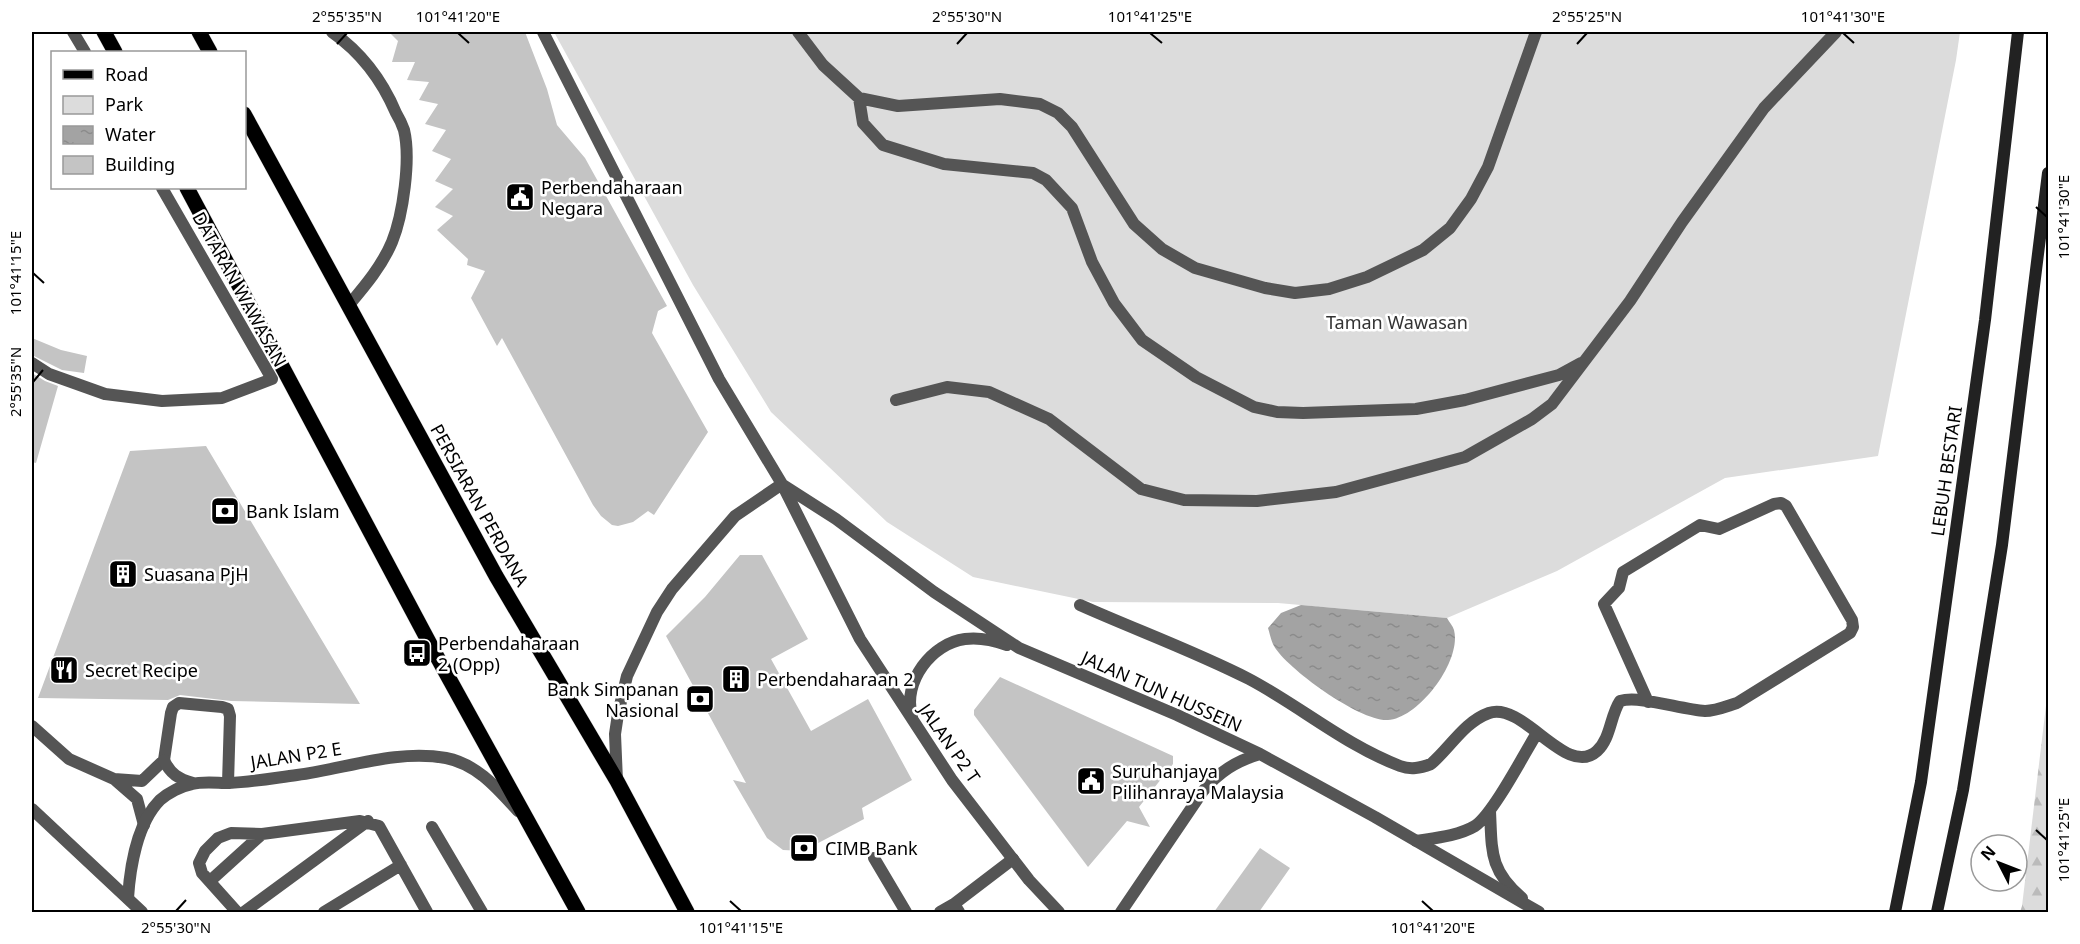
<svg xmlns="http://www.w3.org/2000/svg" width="2080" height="944" font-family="'Noto Sans',sans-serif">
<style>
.forest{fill:url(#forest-firs)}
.park{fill:#dcdcdc}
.water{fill:url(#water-ripples)}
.building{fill:#c4c4c4}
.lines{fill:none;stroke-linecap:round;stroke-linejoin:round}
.primary-casing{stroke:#dbdbdb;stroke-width:16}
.service{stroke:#555;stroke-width:12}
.pedestrian{stroke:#555;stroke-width:12}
.minor{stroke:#555;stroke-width:12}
.tertiary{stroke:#555;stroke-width:12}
.secondary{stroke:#222;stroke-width:12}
.primary{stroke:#000;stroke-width:15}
.ticks{fill:none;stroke:#000;stroke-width:2}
.labels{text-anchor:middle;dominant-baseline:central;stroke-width:5;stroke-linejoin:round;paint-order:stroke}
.poi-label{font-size:18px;fill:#000;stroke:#fff;text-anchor:start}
.street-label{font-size:18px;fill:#000;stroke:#fff}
.park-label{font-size:18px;fill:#333;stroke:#fff}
.neatline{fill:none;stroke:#000;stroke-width:2}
.ticks-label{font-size:15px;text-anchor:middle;fill:#000}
</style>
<defs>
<pattern id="forest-firs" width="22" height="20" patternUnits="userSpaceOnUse" patternTransform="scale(1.5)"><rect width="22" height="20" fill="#dcdcdc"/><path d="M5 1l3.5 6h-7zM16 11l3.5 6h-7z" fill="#bbb"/></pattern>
<pattern id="water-ripples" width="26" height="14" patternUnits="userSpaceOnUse" patternTransform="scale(1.5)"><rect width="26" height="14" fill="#a3a3a3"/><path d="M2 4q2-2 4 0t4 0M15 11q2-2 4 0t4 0" fill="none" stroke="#8b8b8b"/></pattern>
</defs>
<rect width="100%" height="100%" fill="#fff"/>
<path class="forest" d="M 2048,689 L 2048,912 L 2020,912 L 2022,906 Z"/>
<path class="park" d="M 554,32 L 1960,32 L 1956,60 L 1878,456 L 1725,478 L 1557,571 L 1447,618 L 1278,603 L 1093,602 L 973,577 L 887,522 L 771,412 L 693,285 Z"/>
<path class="water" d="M 1301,605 L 1447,618 C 1449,622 1453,626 1454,630 C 1462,661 1419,718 1388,720 C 1361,722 1287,669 1274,646 C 1271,641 1270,634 1268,628 L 1281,613 Z"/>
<path class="building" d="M 389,32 L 525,32 L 547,89 L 557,125 L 585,158 L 667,306 L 658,311 L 652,333 L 708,432 L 654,515 L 648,511 L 633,522 L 618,526 L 612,525 L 601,516 L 593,505 L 502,338 L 497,346 L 471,298 L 485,271 L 467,265 L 468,259 L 437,230 L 453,216 L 435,207 L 453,189 L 435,181 L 451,159 L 432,151 L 446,130 L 425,124 L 438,104 L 419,100 L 429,82 L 407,80 L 415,62 L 392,62 L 398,41 Z
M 32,338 L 61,350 L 87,356 L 84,373 L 62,370 L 32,355 Z
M 32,373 L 45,381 L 58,386 L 36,463 L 32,462 Z
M 206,446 L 360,704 L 231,701 L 180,695 L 168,700 L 38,698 L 130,451 Z
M 740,555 L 762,555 L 808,639 L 771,659 L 811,731 L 868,699 L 912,780 L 862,808 L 864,819 L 803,851 L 783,850 L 767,838 L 733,780 L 746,783 L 666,636 L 705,597 Z
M 1000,677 L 1173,756 L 1173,764 L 1139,807 L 1150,827 L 1127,821 L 1088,867 L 974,715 L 974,710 Z
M 1260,848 L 1290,868 L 1259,912 L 1214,912 Z"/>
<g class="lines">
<g class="primary-casing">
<path id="primary" d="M 104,32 L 115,52
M 199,32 L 210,52
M 244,114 L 496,576 L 617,781 L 687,912
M 187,188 L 430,644 L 578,912"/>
</g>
<path class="service" d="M 798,32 L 823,65 L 859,98 L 898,106 L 1000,99 L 1040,104 L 1058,113 L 1072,127 L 1134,224 L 1162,249 L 1195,268 L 1265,288 L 1295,293 L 1329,289 L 1367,277 L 1423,250 L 1450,228 L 1471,199 L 1488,167 L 1536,32
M 859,98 L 863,123 L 883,145 L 944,164 L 1033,173 L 1046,180 L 1072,208 L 1092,262 L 1114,303 L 1142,340 L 1196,377 L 1254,407 L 1277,412 L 1303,413 L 1416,409 L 1465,400 L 1559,375 L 1581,363
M 896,400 L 947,387 L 989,392 L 1049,419 L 1141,489 L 1184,500 L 1257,501 L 1336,492 L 1465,457 L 1532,419 L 1552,404 L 1630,301 L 1682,222 L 1764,108 L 1836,32
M 1080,605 C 1136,630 1194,651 1249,679 C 1300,706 1345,745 1400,766 C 1411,770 1420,768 1431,764 C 1450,748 1464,722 1489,713 C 1524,701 1566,779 1597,751 C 1611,738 1610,716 1620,701 C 1640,695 1682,710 1705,711 C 1716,711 1727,706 1737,703 L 1850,633 L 1853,627 L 1852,620 L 1786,506 L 1781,503 L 1774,504 L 1719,529 L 1700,525 L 1623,572 L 1619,588 L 1604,604 L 1648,702
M 32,726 L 69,759 L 114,779 L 137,799 L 144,825
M 114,779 L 142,781 L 164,760 L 171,713 L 173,707 L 179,703 L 222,707 L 228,709 L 230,716 L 228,783
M 1490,811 C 1492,851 1489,870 1522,898
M 1416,841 C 1435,838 1458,836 1475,826 C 1493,814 1524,754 1537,733
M 874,858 L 906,912
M 210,881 L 262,834
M 237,912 L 202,873 L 199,863 L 205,851 L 218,838 L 231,833 L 262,834 L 360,821 L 379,826 L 427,912
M 244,912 L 368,821
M 324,912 L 401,865
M 940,912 L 954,904
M 959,912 L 954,904 L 1013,859"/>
<path class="pedestrian" d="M 73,32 L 85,52
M 32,363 L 49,374 L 105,394 L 162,401 L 222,398 L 272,379 L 162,188"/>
<path class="minor" d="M 332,32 C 362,53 382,80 396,113 C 399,118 402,124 404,130 C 411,159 403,215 392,242 C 382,266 364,287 348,306
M 543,32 L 719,379 L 782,484 L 860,639 L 952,780 L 1029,880 L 1059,912
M 783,485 L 836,519 L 934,592 L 1019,648 L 1177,715 L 1260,754 L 1375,817 L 1539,912
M 912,716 C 902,682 932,643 965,639 C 980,637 993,640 1007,645
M 164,760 C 170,774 179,779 193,783
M 617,781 L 615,734 L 618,714 L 627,676 L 657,612 L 672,589 L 735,516 L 782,484
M 432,827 L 482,912
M 128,898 C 130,868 137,823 160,800 C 168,793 181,786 192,784 C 203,781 217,783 229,783 C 251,782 274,778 297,775 C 345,769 396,749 446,758 C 477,764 497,788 518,811
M 1121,912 L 1203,791 C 1219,772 1236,761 1260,754"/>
<path class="tertiary" d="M 32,809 L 142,912"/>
<path class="secondary" d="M 1895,912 L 1921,782 L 1985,320 L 2018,32
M 1937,912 L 1963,790 L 2002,545 L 2048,173"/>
<use href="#primary" class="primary"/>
</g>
<path class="ticks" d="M 458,33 L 469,43M 1150,33 L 1162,43M 1843,33 L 1854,43M 337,44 L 347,33M 957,44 L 967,33M 1577,44 L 1587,33M 2036,207 L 2047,217M 33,273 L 44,283M 33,382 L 43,370M 2036,830 L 2047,840M 730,901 L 741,911M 1422,901 L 1433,911M 176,911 L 186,900"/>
<defs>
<g id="civic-square" transform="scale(1.5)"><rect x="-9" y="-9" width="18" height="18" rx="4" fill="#000" stroke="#fff"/><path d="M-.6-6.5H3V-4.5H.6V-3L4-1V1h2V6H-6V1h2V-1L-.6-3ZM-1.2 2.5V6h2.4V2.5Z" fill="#fff"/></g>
<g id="bank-square" transform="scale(1.5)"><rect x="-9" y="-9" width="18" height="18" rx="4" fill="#000" stroke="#fff"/><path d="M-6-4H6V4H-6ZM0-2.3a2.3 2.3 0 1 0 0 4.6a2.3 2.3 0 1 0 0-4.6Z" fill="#fff"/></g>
<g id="building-square" transform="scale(1.5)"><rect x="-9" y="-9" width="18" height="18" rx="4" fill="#000" stroke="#fff"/><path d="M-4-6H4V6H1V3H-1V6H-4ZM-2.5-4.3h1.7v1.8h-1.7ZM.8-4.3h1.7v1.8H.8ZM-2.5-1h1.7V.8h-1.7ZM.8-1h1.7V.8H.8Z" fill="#fff"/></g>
<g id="bus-square" transform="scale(1.5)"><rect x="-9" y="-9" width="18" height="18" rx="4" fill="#000" stroke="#fff"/><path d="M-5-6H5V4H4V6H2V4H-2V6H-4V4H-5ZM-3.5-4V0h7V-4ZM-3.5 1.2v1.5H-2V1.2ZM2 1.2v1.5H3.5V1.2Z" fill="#fff"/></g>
<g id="restaurant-square" transform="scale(1.5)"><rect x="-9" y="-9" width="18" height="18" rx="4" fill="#000" stroke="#fff"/><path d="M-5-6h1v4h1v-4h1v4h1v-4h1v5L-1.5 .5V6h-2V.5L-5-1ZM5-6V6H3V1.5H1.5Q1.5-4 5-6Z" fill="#fff"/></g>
</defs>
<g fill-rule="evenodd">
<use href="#civic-square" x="520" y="197"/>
<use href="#bank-square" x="225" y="511"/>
<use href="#building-square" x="123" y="574"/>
<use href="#bus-square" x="417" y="653"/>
<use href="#restaurant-square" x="64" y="670"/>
<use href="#building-square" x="736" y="679"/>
<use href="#bank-square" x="700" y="699"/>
<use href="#civic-square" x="1091" y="781"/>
<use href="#bank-square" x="804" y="848"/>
</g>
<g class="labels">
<g class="poi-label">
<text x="541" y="187">Perbendaharaan<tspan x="541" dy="21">Negara</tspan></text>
<text x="246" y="511">Bank Islam</text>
<text x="144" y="574">Suasana PjH</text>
<text x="438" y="643">Perbendaharaan<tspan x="438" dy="21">2 (Opp)</tspan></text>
<text x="85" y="670">Secret Recipe</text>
<text x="757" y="679">Perbendaharaan 2</text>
<text x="679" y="689" text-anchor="end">Bank Simpanan<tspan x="679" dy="21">Nasional</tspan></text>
<text x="1112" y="771">Suruhanjaya<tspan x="1112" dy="21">Pilihanraya Malaysia</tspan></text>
<text x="825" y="848">CIMB Bank</text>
</g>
<g class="street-label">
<text transform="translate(240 289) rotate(61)">DATARAN WAWASAN</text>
<text transform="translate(1946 471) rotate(-82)">LEBUH BESTARI</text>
<text transform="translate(480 505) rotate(61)">PERSIARAN PERDANA</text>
<text transform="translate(1162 691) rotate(24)">JALAN TUN HUSSEIN</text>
<text transform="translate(950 743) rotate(55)">JALAN P2 T</text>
<text transform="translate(296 755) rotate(-9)">JALAN P2 E</text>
</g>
<g class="park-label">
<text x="1397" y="322">Taman Wawasan</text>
</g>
</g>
<rect width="2080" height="944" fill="none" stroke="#ffffff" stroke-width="66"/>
<rect x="51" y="51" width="195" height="138" fill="#ffffff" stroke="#999999" stroke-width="1.5"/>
<rect x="63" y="70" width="30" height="9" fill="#000000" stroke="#999999" stroke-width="1.5"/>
<text x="105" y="81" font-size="18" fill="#000000">Road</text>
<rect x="63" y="96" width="30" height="18" fill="#dcdcdc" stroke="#999999" stroke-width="1.5"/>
<text x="105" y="111" font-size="18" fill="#000000">Park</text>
<rect x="63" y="126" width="30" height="18" fill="url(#water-ripples)" stroke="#999999" stroke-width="1.5"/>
<text x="105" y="141" font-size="18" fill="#000000">Water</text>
<rect x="63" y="156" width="30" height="18" fill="#c4c4c4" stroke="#999999" stroke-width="1.5"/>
<text x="105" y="171" font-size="18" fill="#000000">Building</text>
<g transform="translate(1999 863) rotate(312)"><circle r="28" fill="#ffffff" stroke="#999999" stroke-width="1.5"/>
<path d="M0-4.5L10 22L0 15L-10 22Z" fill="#000000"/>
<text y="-9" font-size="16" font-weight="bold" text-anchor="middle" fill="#000000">N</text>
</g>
<rect x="33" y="33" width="2014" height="878" class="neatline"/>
<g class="ticks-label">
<text x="347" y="22">2°55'35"N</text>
<text x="458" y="22">101°41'20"E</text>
<text x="967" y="22">2°55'30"N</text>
<text x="1150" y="22">101°41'25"E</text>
<text x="1587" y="22">2°55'25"N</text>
<text x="1843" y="22">101°41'30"E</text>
<text transform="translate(2064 217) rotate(-90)" y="5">101°41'30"E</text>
<text transform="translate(16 273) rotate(-90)" y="5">101°41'15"E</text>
<text transform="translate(16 382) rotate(-90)" y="5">2°55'35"N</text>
<text transform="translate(2064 840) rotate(-90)" y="5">101°41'25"E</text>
<text x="176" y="933">2°55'30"N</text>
<text x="741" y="933">101°41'15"E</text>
<text x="1433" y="933">101°41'20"E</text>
</g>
</svg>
